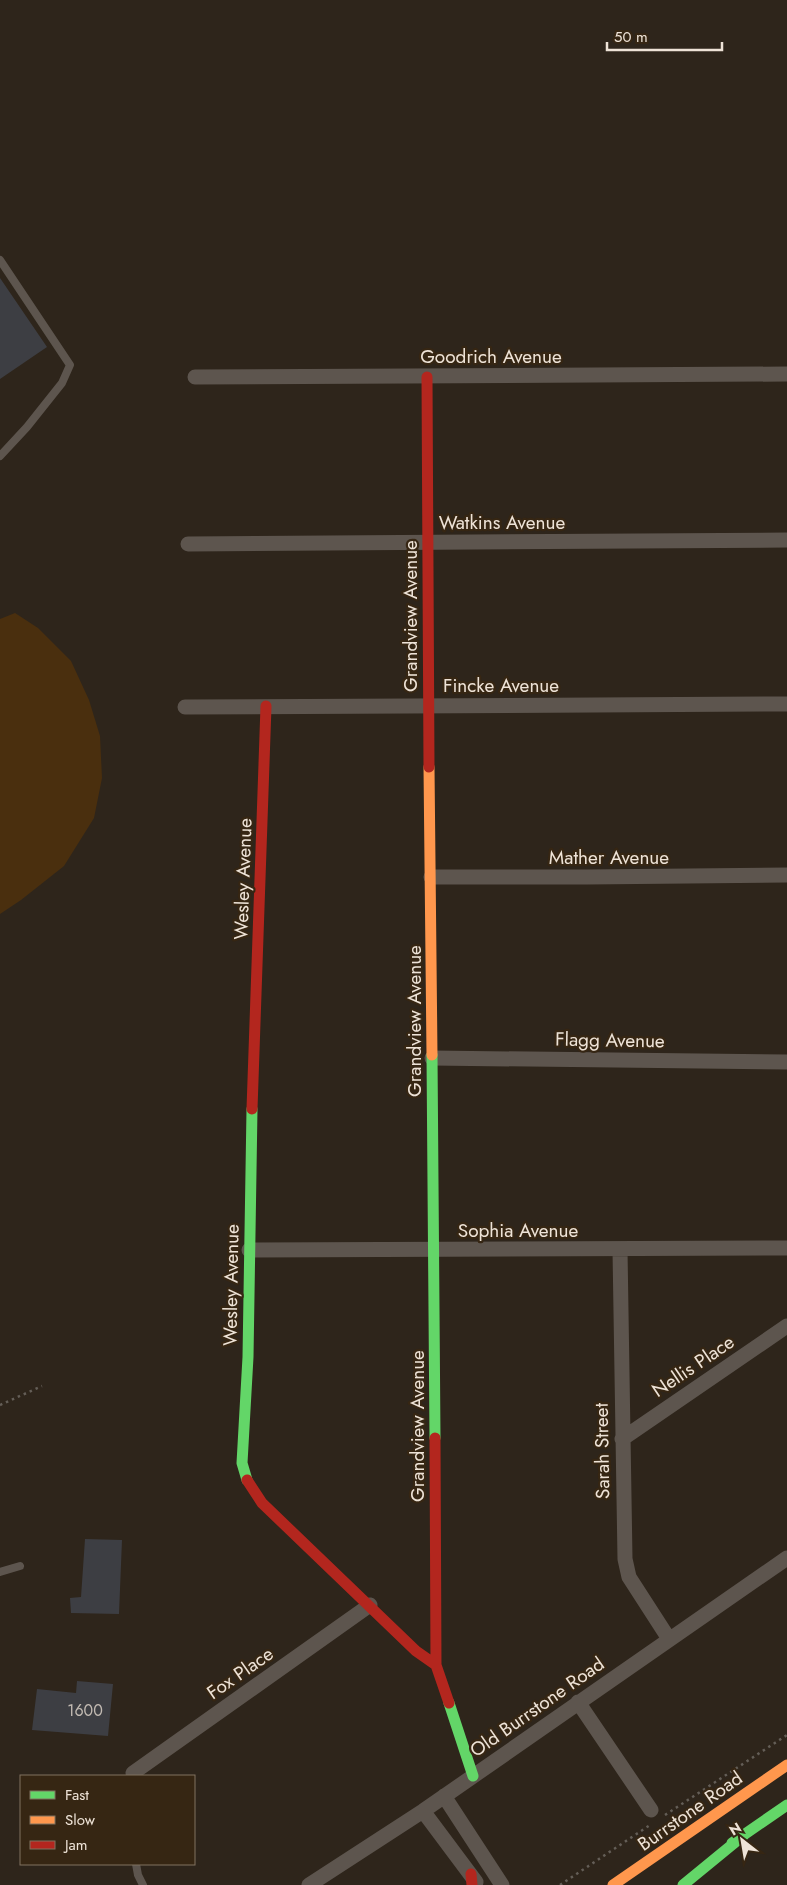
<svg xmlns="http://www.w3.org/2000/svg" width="787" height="1885" font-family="Jost,sans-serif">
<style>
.green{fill:#4a2f0e}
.building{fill:#3d3e43}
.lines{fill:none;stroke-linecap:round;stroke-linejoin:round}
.path{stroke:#645e57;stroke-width:2.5;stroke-dasharray:2.5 4;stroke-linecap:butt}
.lane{stroke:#5d554e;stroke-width:8}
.street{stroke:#5d554e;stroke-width:15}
.fast{stroke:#63d668;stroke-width:11}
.slow{stroke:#ff974d;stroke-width:11}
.jam{stroke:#b3261e;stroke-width:11}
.labels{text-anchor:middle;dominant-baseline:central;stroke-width:4.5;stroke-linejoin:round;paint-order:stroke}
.number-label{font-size:16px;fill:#c2bab2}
.street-label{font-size:19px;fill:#eee3d7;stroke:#362613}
</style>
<rect width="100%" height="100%" fill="#2e251b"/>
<path class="green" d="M 15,613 L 38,628 L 71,661 L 89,700 L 100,736 L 102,778 L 94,818 L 64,866 L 21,900 L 0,914 L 0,619 Z"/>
<path class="building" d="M 0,278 L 47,347 L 0,379 Z
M 85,1539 L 122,1540 L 119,1614 L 71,1613 L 70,1598 L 81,1597 Z
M 77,1681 L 113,1684 L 108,1736 L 32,1730 L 37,1689 L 76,1693 Z"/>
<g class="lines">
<path class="path" d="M 0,1405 L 42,1386
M 665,1815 L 787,1735
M 560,1885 L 650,1825"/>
<path class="lane" d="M 0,260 L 70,365 L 62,383 L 27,427 L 0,456
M 0,1572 L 20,1566
M 136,1864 L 138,1875 L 143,1885"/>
<path class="street" d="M 195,377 L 787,374
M 188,544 L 787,540
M 185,707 L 787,704
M 431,877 L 587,877 L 787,875
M 432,1058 L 787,1062
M 249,1250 L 787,1248
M 620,1250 L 625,1559 L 629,1577 L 669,1639
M 622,1439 L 787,1326
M 578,1702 L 651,1810
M 133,1773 L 370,1605
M 444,1796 L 502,1885
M 423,1811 L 476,1882
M 309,1885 L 423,1811 L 787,1558"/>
<path class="fast" d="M 432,1055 L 435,1438
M 247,1480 L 242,1463 L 248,1357 L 252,1109
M 449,1703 L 473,1776
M 732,1843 L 787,1805
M 683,1885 L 744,1835"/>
<path class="slow" d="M 429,767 L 432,1055
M 613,1885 L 787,1765"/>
<path class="jam" d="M 427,377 L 429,767
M 252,1109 L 266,706
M 435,1438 L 436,1665
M 247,1480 L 262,1503 L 416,1651 L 436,1665 L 449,1703
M 471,1874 L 472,1885"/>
</g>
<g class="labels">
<g class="number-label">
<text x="85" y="1710">1600</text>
</g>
<g class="street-label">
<text x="491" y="356">Goodrich Avenue</text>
<text x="502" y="522">Watkins Avenue</text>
<text transform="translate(410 616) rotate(-90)">Grandview Avenue</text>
<text x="501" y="685">Fincke Avenue</text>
<text x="609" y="857">Mather Avenue</text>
<text transform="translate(243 879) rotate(-88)">Wesley Avenue</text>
<text transform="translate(414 1021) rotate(-90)">Grandview Avenue</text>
<text transform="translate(610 1040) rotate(1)">Flagg Avenue</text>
<text x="518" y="1230">Sophia Avenue</text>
<text transform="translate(231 1285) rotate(-89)">Wesley Avenue</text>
<text transform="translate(693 1366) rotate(-34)">Nellis Place</text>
<text transform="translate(417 1426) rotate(-90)">Grandview Avenue</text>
<text transform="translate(602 1451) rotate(-91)">Sarah Street</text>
<text transform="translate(240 1673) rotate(-35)">Fox Place</text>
<text transform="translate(537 1707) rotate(-35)">Old Burrstone Road</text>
<text transform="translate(690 1811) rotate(-35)">Burrstone Road</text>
</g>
</g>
<rect x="20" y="1775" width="175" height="90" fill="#362613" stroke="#807261"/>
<rect x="30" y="1791" width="25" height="8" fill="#63d668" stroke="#807261"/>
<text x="65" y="1800" font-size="15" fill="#eee3d7">Fast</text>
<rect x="30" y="1816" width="25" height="8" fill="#ff974d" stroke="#807261"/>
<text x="65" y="1825" font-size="15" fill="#eee3d7">Slow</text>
<rect x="30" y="1841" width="25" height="8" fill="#b3261e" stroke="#807261"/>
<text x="65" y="1850" font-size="15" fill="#eee3d7">Jam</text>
<g transform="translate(742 1840) rotate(329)" stroke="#362613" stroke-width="4" paint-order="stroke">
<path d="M0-4L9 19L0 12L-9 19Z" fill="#eee3d7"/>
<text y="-8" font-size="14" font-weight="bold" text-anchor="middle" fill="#eee3d7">N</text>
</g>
<path d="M607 42v8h115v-8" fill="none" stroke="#eee3d7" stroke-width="2.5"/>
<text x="614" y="42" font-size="15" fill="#eee3d7" stroke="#362613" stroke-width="4" paint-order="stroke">50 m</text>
</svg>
